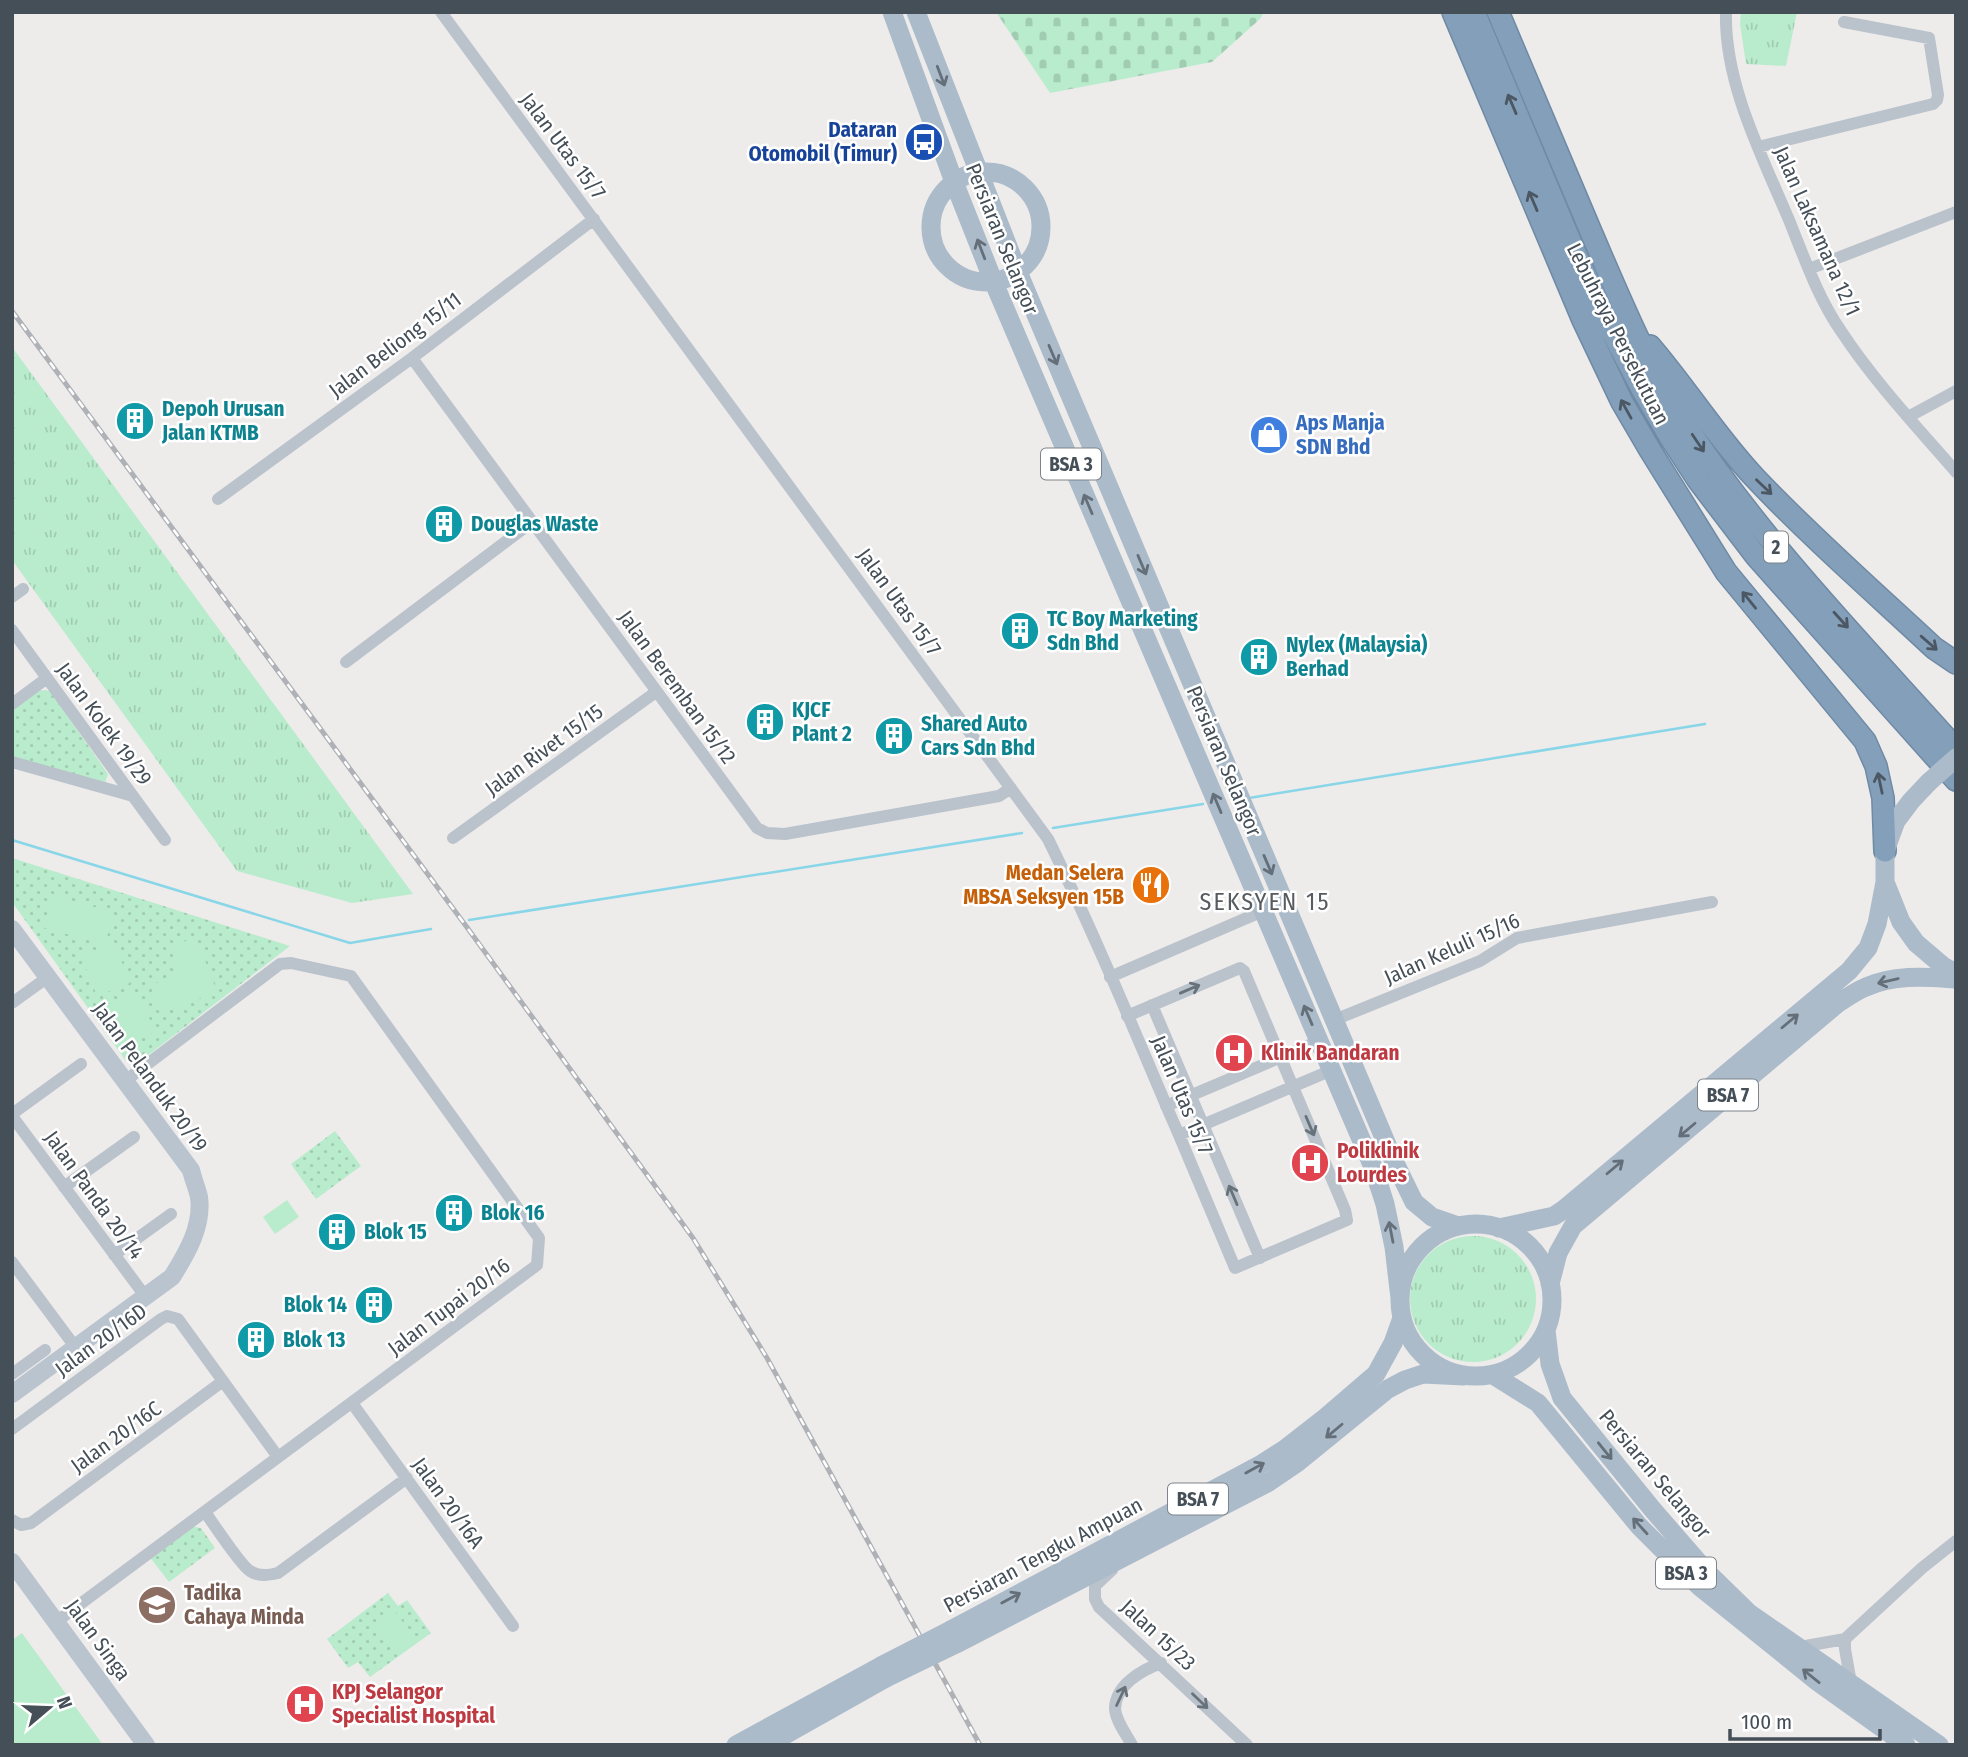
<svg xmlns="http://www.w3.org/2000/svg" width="1968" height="1757" font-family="'Fira Sans Condensed',sans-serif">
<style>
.grass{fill:url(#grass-tufts)}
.cemetery{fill:url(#cemetery-stones)}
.park{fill:url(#park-dots)}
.pitch{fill:#b9eccc}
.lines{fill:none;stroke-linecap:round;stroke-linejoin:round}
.stream{stroke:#88d6e7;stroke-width:2.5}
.highway-casing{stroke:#6f8aa5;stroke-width:24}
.street{stroke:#bac3cb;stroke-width:12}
.secondary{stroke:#b9c4cf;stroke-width:18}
.primary{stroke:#abbbca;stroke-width:19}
.highway{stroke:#849fb9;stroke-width:21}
.rail-casing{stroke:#aeb1b6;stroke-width:5}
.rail{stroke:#fff;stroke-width:2.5;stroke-dasharray:8;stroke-linecap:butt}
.primary-bridge{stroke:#abbbca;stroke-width:19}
.oneway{stroke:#646f7a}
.oneway2{stroke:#4b5762}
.oneway3{stroke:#68727a}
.labels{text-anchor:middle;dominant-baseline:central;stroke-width:5;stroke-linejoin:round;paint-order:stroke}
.shield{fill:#fff;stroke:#7d848a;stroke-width:2}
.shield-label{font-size:19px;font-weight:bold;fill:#454f58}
.transit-label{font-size:21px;font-weight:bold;fill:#164399;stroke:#fff;text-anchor:end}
.street-label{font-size:21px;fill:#454f58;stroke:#fff}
.culture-label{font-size:21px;font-weight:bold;fill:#0d838f;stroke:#fff;text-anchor:start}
.shop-label{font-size:21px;font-weight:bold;fill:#366cbe;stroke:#fff;text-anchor:start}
.food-label{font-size:21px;font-weight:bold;fill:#c56008;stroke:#fff;text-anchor:end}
.health-label{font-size:21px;font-weight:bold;fill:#be3a42;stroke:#fff;text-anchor:start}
.education-label{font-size:21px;font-weight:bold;fill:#785e54;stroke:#fff;text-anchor:start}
.quarter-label{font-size:24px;letter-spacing:2px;fill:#585c60;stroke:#fff}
</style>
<defs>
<pattern id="grass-tufts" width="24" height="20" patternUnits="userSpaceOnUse" patternTransform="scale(1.75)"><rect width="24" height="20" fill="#b9eccc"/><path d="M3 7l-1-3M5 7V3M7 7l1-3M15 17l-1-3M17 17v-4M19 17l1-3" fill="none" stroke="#a0ccb1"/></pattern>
<pattern id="cemetery-stones" width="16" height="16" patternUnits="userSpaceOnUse" patternTransform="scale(1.75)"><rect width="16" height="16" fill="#b9eccc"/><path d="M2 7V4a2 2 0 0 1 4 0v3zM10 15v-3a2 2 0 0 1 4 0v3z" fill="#a0ccb1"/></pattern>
<pattern id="park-dots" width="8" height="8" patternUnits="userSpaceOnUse" patternTransform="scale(1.75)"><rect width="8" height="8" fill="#b9eccc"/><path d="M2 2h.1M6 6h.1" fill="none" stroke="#a0ccb1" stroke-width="1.8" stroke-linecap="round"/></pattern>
</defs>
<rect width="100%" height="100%" fill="#eeebeb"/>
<path class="grass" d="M 1741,12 L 1797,12 L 1786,66 L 1746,64 L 1740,24 Z
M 12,347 L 413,894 L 352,903 L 237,871 L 12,560 Z
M1410 1299a63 63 0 1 1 126 0a63 63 0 1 1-126 0Z"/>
<path class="cemetery" d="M 996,12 L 1264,12 L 1260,19 L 1212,62 L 1050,93 Z"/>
<path class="park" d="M 39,690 L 50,691 L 108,774 L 105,783 L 12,758 L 12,710 Z
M 12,858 L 290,946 L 138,1063 L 126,1061 L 12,902 Z
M 335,1131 L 361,1166 L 316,1199 L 291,1164 Z
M 189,1526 L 201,1528 L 215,1548 L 169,1582 L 149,1556 Z
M 388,1593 L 398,1606 L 407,1600 L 431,1633 L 370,1677 L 358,1662 L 348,1668 L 327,1639 Z"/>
<path class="pitch" d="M 52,896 L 114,912 L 105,944 L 44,928 Z
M 196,937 L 217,992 L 161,1013 L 151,985 L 180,974 L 170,947 Z
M 114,942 L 130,983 L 97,996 L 81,956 Z
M 138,992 L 155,1032 L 122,1046 L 105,1006 Z
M 287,1200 L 299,1217 L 275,1234 L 263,1217 Z
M 395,1611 L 416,1641 L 396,1655 L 375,1626 Z
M 22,1633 L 103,1745 L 12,1745 L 12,1640 Z"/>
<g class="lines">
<path class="stream" d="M 1249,798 L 1705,724
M 1053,828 L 1203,804
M 12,840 L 350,943 L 431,929
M 469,920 L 1022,833"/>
<g class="highway-casing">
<path id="highway" d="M 1453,12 L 1583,320 L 1622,402 L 1650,450 L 1726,572 L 1865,741 L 1876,766 L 1883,798 L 1885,851
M 1474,12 L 1576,255 L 1610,328 L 1642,389 L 1670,437 L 1698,480 L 1756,556 L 1956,780
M 1498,12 C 1529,85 1560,159 1591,232 C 1620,299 1647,366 1687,427 C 1764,544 1863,645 1956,749
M 1650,346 C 1687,389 1717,438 1756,479 C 1812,538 1874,592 1934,648 L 1956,663"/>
</g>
<path class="street" d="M 441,12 L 1048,839 C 1093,931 1132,1025 1172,1119 L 1179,1135 L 1235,1268 L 1347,1220 L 1345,1210 L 1244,971 L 1240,968 L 1127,1016
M 1726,12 C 1724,83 1762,156 1789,220 C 1804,257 1818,298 1841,331 C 1873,380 1917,427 1956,472
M 1758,147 L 1933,104 L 1937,100 L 1938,95 L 1929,38 L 1844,22
M 1809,269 L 1956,212
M 412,358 L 757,828 L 767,833 L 785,834 L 999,796 L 1011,788
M 1908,417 L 1956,391
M 218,499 L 412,358 L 594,219
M 12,597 L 23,589
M 12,630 L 165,840
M 346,662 L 532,522
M 12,704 L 47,678
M 12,762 L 133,796
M 453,838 L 656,692
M 1110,977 L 1263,911
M 12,1003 L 48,977
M 1152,1005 L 1260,1258
M 1334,1020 L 1480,961 L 1517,938 L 1712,902
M 1166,1106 L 1319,1041
M 12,1114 L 81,1064
M 12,1116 L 145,1296
M 1179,1135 L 1332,1070
M 64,1187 L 134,1137
M 114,1255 L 171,1214
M 12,1262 L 76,1348
M 12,1374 L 45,1350
M 352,1403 L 513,1626
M 12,1429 L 161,1319 L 167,1316 L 178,1319 L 278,1457
M 205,1512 C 213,1523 241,1566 250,1571 C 260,1577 269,1575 278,1573 L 407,1478
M 12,1520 L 21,1525 L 31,1523 L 223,1381
M 1112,1570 L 1095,1586 L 1095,1599 L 1099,1607 L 1247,1745
M 56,1622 L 537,1265 L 539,1238 L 351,976 L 291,963 L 280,964 L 125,1081
M 1845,1639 L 1845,1649 L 1851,1683
M 1800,1647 L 1845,1639 L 1922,1568 L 1956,1541
M 1132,1745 C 1126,1734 1116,1721 1115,1709 C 1115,1685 1142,1670 1161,1663"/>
<path class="secondary" d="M 12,929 L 191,1170 C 193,1179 197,1188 199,1197 C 203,1226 187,1253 172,1277 L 12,1394
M 12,1562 L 146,1745"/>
<path class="primary" d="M 892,12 L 954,182 L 994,283 L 1373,1167 L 1385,1204 L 1394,1247 L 1400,1298
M 916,12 L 1018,272 L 1393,1159 L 1414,1202 L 1432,1217 L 1458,1226
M931 227a55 55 0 1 1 110 0a55 55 0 1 1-110 0Z
M 1929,782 L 1911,801 L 1896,821 L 1885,851 L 1885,882 L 1901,922 L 1916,943 L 1943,966 L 1956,973
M1400 1300a76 76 0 1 1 152 0a76 76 0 1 1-152 0Z
M 1499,1228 L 1554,1216 L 1563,1210 L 1849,971 L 1868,948 L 1877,924 L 1885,882
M 1550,1284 L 1558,1253 L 1573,1226 L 1837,1004 C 1846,998 1856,991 1866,987 C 1895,974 1926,977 1956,979
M 1546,1330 L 1550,1364 L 1562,1398 L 1653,1510 L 1706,1571 L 1749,1613 L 1939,1745
M 1493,1375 L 1538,1403 L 1639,1526 L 1699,1586 L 1818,1682 L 1906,1745
M 951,1630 L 1260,1465 L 1285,1449 L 1326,1417 L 1376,1374 L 1393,1343 L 1402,1318
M 958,1643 L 1269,1482 L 1297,1463 L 1388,1389 L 1405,1380 L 1423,1374 L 1464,1376
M 736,1745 L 881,1666
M 767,1745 L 886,1678"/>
<use href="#highway" class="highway"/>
<g class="rail-casing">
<path id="rail" d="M 12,311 L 466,926 L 693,1238 L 767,1358 L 980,1745"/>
</g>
<use href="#rail" class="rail"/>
<path class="primary-bridge" d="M 1929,782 L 1956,758
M 881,1666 L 951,1630
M 886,1678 L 958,1643"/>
</g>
<defs><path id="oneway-shaft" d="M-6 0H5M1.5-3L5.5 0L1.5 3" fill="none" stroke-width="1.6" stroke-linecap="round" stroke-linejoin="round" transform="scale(1.75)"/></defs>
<g class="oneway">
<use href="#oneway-shaft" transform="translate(941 76) rotate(69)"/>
<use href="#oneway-shaft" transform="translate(981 249) rotate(-111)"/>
<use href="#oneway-shaft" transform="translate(1053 355) rotate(67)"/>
<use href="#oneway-shaft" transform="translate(1088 504) rotate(-113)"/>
<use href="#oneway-shaft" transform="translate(1142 565) rotate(67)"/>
<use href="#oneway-shaft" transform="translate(1217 803) rotate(-113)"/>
<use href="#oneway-shaft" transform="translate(1268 865) rotate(67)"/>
<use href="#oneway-shaft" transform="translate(1888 981) rotate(167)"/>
<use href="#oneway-shaft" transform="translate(1308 1015) rotate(-113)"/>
<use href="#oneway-shaft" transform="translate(1790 1021) rotate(-40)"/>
<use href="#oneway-shaft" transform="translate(1687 1130) rotate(140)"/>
<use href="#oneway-shaft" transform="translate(1615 1167) rotate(-40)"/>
<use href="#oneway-shaft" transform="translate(1391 1232) rotate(-101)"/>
<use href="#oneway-shaft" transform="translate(1334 1431) rotate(140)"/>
<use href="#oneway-shaft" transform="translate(1605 1451) rotate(51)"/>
<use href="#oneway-shaft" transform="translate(1255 1468) rotate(-29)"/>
<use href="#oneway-shaft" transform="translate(1640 1526) rotate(-132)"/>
<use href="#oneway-shaft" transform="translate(1011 1598) rotate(-28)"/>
<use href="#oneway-shaft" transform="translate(1811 1676) rotate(-141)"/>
</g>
<g class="oneway2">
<use href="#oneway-shaft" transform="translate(1512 104) rotate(-113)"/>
<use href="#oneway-shaft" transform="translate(1533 201) rotate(-113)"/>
<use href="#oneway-shaft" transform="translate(1626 409) rotate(-119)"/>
<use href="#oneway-shaft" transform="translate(1698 443) rotate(56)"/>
<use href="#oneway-shaft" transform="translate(1764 487) rotate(44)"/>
<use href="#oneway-shaft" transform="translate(1749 600) rotate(-129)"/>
<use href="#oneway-shaft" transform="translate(1841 620) rotate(48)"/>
<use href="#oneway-shaft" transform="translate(1929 643) rotate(41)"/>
<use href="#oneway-shaft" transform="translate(1880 783) rotate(-102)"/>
</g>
<g class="oneway3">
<use href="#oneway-shaft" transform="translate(1190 989) rotate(-23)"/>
<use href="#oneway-shaft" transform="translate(1310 1126) rotate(67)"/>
<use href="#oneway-shaft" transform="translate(1233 1195) rotate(-113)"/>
<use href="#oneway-shaft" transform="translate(1121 1696) rotate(-65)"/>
<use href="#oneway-shaft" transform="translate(1200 1701) rotate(44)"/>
</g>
<defs>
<g id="bus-disc" transform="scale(2.0125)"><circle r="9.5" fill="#1a4fb4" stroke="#fff"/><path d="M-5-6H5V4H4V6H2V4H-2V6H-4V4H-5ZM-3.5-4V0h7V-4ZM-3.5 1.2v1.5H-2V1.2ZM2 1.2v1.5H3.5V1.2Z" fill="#fff"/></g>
<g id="building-disc" transform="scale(2.0125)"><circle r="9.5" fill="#0f9aa8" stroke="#fff"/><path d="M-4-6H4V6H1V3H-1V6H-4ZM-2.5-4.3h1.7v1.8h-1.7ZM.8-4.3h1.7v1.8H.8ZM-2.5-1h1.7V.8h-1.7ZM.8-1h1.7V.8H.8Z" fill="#fff"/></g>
<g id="shop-disc" transform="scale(2.0125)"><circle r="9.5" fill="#3f7fe0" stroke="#fff"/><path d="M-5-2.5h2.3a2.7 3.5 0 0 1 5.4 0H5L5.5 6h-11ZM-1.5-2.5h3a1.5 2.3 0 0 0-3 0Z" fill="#fff"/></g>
<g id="restaurant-disc" transform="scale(2.0125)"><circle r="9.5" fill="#e8710a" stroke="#fff"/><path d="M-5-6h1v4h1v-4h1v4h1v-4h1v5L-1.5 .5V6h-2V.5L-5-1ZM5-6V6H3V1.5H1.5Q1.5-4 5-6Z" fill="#fff"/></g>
<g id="hospital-disc" transform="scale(2.0125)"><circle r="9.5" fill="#e0444e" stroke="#fff"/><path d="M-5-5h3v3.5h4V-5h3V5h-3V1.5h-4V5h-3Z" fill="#fff"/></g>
<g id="school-disc" transform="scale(2.0125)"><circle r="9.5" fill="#8d6e63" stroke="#fff"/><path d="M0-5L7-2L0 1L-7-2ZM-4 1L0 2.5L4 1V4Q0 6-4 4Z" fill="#fff"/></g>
</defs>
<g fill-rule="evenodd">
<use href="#bus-disc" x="924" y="142"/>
<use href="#building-disc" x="135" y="421"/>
<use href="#shop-disc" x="1269" y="435"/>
<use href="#building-disc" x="444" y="524"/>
<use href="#building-disc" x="1020" y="631"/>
<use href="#building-disc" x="1259" y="657"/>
<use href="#building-disc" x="765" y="722"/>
<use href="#building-disc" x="894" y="736"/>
<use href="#restaurant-disc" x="1151" y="885"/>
<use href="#hospital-disc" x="1234" y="1053"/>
<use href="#hospital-disc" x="1310" y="1163"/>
<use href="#building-disc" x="454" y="1213"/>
<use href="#building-disc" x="337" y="1232"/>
<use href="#building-disc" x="374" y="1305"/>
<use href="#building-disc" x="256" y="1340"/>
<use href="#school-disc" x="157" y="1605"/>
<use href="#hospital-disc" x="305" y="1704"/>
</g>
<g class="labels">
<g class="shield">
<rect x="1041" y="448.5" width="60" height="31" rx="5"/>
<rect x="1764" y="531.5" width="24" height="31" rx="5"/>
<rect x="1698" y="1079.5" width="60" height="31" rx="5"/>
<rect x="1168" y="1483.5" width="60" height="31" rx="5"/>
<rect x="1656" y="1557.5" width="60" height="31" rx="5"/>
</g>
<g class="shield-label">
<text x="1071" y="464">BSA 3</text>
<text x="1776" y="547">2</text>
<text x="1728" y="1095">BSA 7</text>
<text x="1198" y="1499">BSA 7</text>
<text x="1686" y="1573">BSA 3</text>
</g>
<g class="transit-label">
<text x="897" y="130">Dataran<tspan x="897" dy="24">Otomobil (Timur)</tspan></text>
</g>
<g class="street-label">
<text transform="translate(563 146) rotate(53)">Jalan Utas 15/7</text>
<text transform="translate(1817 231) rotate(66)">Jalan Laksamana 12/1</text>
<text transform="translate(1002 239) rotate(68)">Persiaran Selangor</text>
<text transform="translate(1618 334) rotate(63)">Lebuhraya Persekutuan</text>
<text transform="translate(395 345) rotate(-37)">Jalan Beliong 15/11</text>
<text transform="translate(899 602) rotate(54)">Jalan Utas 15/7</text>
<text transform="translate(677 687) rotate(54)">Jalan Beremban 15/12</text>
<text transform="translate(104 724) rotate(54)">Jalan Kolek 19/29</text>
<text transform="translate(544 750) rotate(-36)">Jalan Rivet 15/15</text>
<text transform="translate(1224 761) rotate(67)">Persiaran Selangor</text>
<text transform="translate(1452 949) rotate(-24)">Jalan Keluli 15/16</text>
<text transform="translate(150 1077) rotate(54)">Jalan Pelanduk 20/19</text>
<text transform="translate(1182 1095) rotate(67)">Jalan Utas 15/7</text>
<text transform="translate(94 1195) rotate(54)">Jalan Panda 20/14</text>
<text transform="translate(449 1307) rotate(-37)">Jalan Tupai 20/16</text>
<text transform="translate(101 1340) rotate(-36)">Jalan 20/16D</text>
<text transform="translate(116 1437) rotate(-36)">Jalan 20/16C</text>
<text transform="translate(1655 1474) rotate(50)">Persiaran Selangor</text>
<text transform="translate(448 1503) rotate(54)">Jalan 20/16A</text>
<text transform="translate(1043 1555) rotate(-28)">Persiaran Tengku Ampuan</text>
<text transform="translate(1158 1635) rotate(43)">Jalan 15/23</text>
<text transform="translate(98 1640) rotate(54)">Jalan Singa</text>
</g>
<g class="culture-label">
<text x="162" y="409">Depoh Urusan<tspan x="162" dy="24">Jalan KTMB</tspan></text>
<text x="471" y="524">Douglas Waste</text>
<text x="1047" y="619">TC Boy Marketing<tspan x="1047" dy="24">Sdn Bhd</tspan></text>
<text x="1286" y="645">Nylex (Malaysia)<tspan x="1286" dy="24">Berhad</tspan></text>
<text x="792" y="710">KJCF<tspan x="792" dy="24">Plant 2</tspan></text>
<text x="921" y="724">Shared Auto<tspan x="921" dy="24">Cars Sdn Bhd</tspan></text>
<text x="481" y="1213">Blok 16</text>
<text x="364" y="1232">Blok 15</text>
<text x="347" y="1305" text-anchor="end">Blok 14</text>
<text x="283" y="1340">Blok 13</text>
</g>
<g class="shop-label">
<text x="1296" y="423">Aps Manja<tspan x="1296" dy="24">SDN Bhd</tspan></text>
</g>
<g class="food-label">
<text x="1124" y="873">Medan Selera<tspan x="1124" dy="24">MBSA Seksyen 15B</tspan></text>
</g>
<g class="health-label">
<text x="1261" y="1053">Klinik Bandaran</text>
<text x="1337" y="1151">Poliklinik<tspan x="1337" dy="24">Lourdes</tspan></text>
<text x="332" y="1692">KPJ Selangor<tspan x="332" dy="24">Specialist Hospital</tspan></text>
</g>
<g class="education-label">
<text x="184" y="1593">Tadika<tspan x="184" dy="24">Cahaya Minda</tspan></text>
</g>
<g class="quarter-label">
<text x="1265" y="902">SEKSYEN 15</text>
</g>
</g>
<rect width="1968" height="1757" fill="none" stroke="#454f58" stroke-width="28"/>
<g transform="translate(49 1708) rotate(71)" stroke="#ffffff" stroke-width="5" paint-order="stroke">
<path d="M0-5L12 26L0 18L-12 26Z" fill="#454f58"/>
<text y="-10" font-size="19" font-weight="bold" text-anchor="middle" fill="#454f58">N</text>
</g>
<path d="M1730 1729v10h150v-10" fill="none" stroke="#454f58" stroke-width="3.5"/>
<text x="1741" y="1729" font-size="21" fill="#454f58" stroke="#ffffff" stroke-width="5" paint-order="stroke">100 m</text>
</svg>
